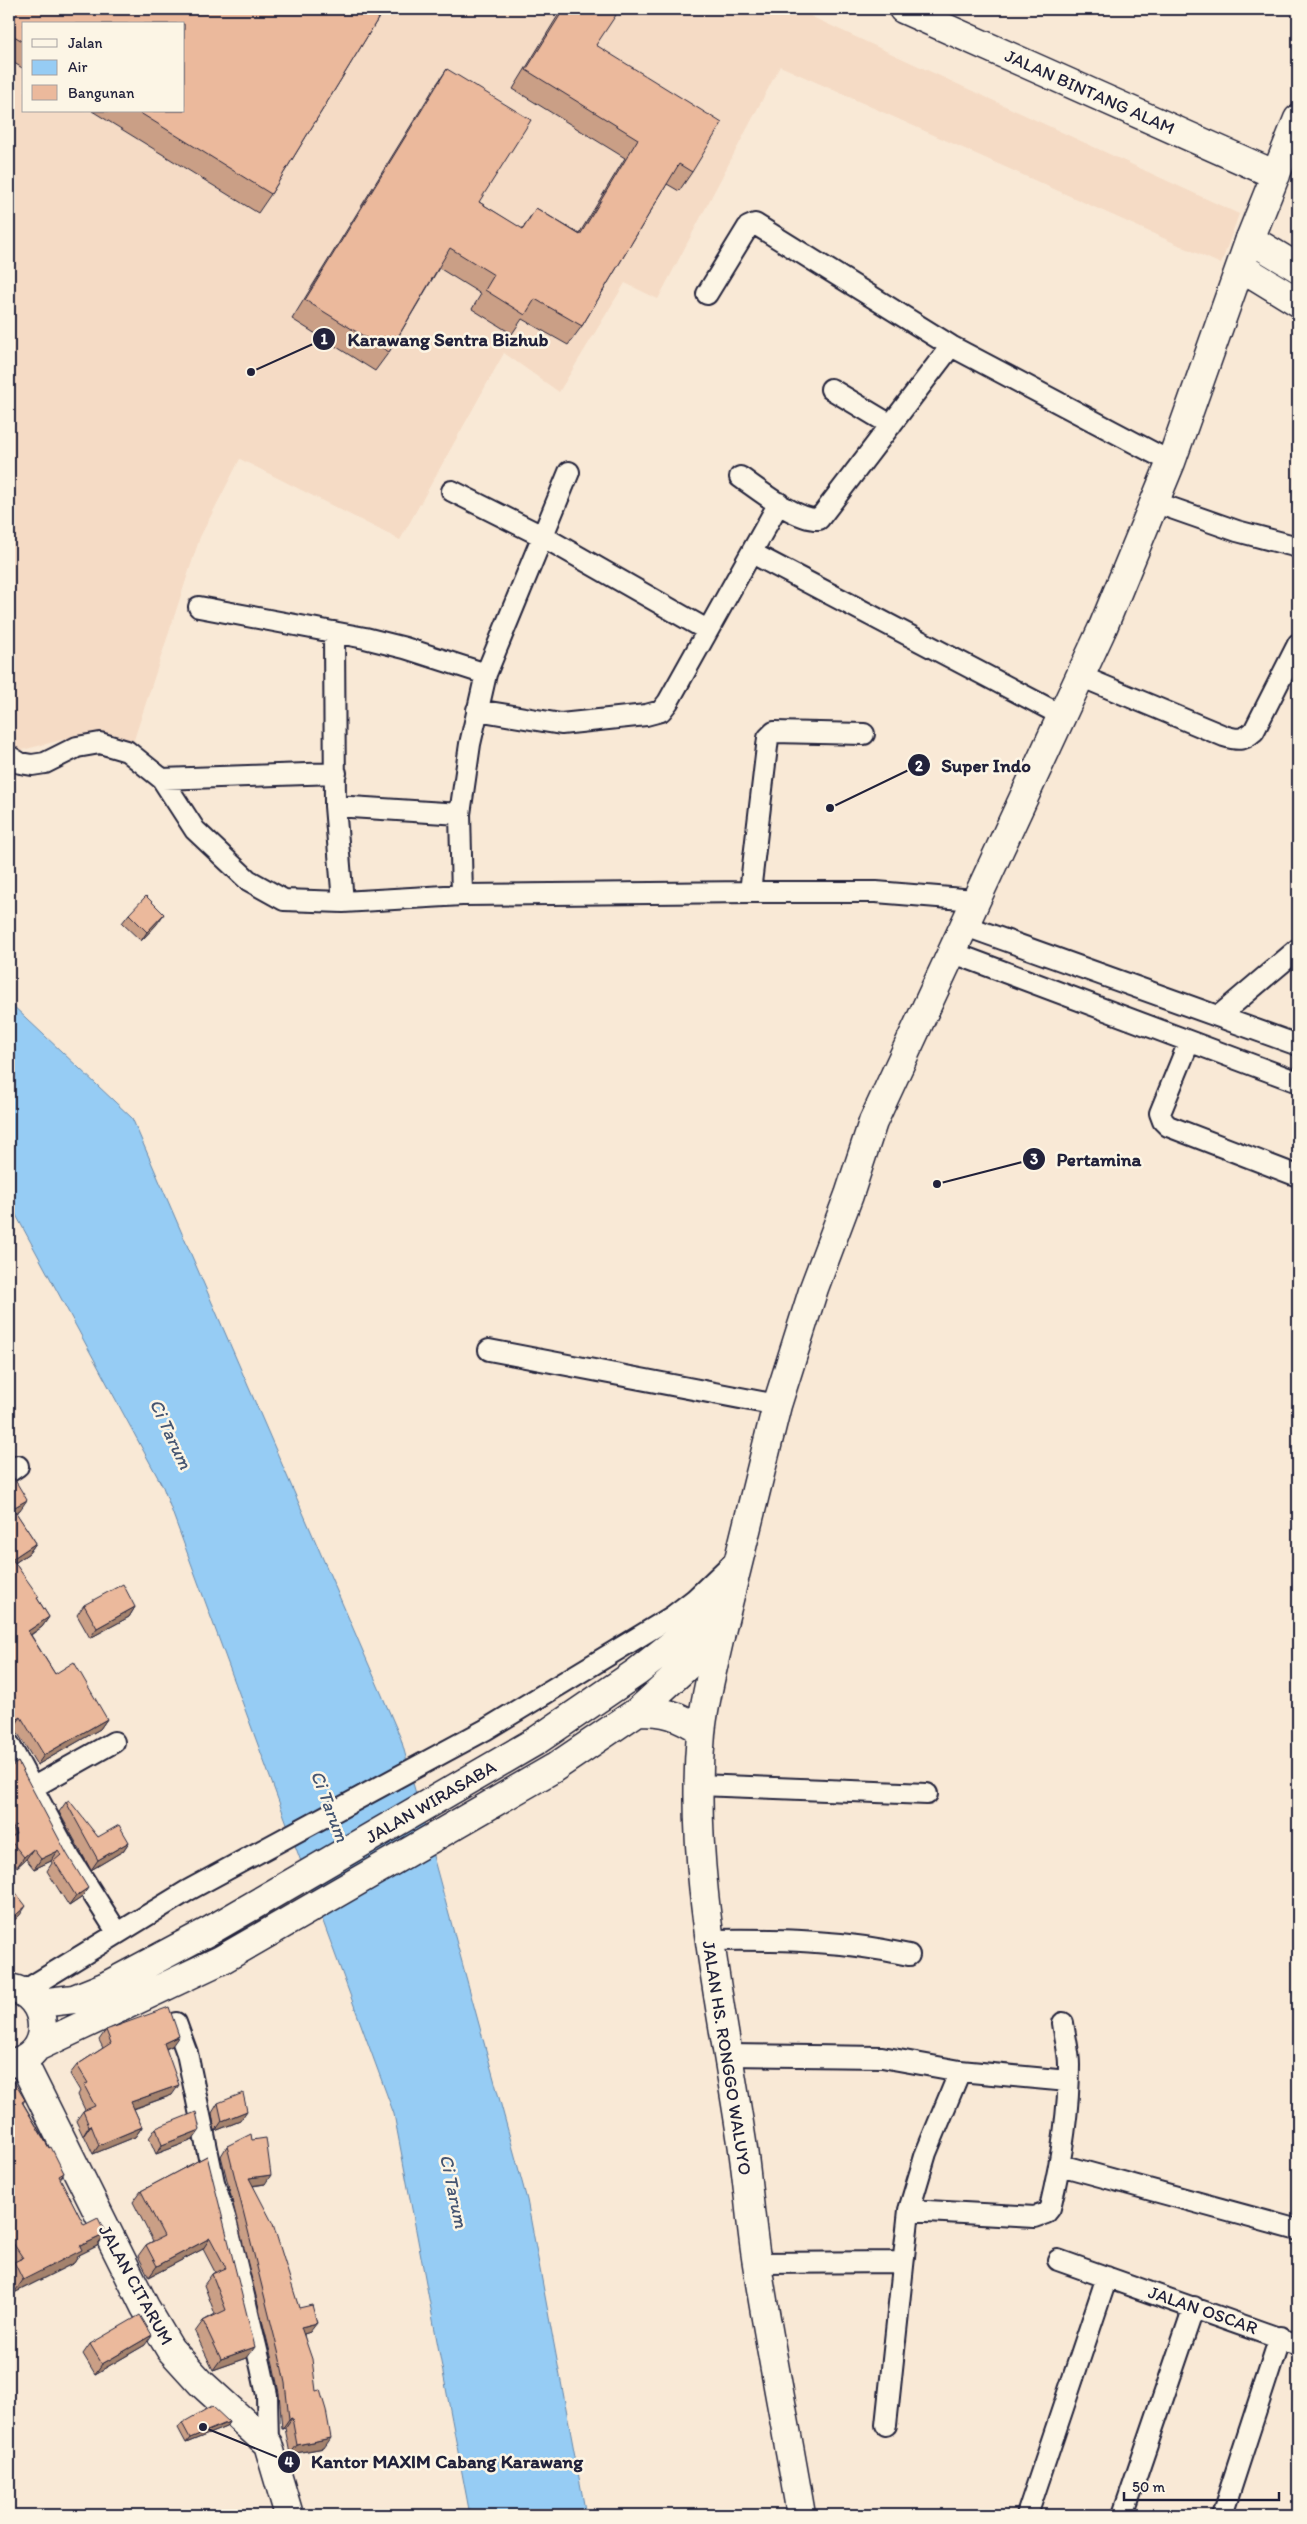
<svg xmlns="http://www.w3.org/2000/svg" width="1307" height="2524" font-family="Itim,sans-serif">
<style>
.built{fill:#f5dbc5;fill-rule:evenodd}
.water{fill:#96ccf4;stroke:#6888aa}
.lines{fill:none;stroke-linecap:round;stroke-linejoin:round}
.street-casing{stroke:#22223b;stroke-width:24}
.secondary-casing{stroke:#22223b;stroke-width:31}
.primary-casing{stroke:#22223b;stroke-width:31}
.street{stroke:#fcf5e5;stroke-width:20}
.secondary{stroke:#fcf5e5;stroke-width:28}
.primary{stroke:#fcf5e5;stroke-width:28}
.wall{fill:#ca9f86;stroke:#22223b}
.shaded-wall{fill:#a4826d;stroke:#22223b}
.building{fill:#ebb99c;stroke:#22223b}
.labels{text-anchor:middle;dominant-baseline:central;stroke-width:5;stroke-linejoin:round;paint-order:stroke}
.street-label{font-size:18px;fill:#22223b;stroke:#fcf5e5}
.water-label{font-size:19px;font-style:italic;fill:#455572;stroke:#fcf5e5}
.leader{fill:none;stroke:#22223b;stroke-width:2}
.callout-dot{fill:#22223b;stroke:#fcf5e5;stroke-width:2}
.mark-label{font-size:15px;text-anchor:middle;font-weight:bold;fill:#fff}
.callout-label{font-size:19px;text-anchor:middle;font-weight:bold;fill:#22223b;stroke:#fcf5e5;stroke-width:5;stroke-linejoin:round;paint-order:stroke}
</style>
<rect width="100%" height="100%" fill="#f9e9d6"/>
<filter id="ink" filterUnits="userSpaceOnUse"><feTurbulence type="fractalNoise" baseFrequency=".02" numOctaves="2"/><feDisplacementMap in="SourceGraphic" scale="10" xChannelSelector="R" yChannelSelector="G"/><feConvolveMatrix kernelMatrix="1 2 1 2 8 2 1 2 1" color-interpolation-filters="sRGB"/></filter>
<g filter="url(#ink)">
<path class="built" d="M 9,9 L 795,9 L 1239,214 L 1221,264 L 780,66 L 658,299 L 625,283 L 559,392 L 504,353 L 400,540 L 240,459 L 200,537 L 129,755 L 86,734 L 14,752 L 9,748 ZM 24,24 L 184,24 L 184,111 L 24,111 Z"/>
<path class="water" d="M 9,1002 L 132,1118 L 401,1739 L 527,2200 L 586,2515 L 470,2515 L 394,2114 L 163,1487 L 9,1202 Z"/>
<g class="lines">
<g class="street-casing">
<path id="street" d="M 707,294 L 748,227 L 755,224 L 951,346 L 1171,462
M 831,389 L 891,425
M 740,477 C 759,490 797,521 819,519 L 951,346
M 452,491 L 542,536 L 707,630
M 1154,502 L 1237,531 L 1298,547
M 752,553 L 1061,715
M 199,607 L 365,638 L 405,648 L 486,674
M 334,632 L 335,806 L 343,902
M 1080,676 L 1224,736 C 1237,740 1243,741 1254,731 L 1298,644
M 477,710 L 561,724 L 646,715 L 661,711 L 668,702 L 779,503
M 9,756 L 20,763 L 32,765 L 45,763 L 77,747 L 100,743 L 127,751 L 162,779 L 195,830 L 248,880 L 284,900 L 343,902 L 462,895 L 750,892 L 876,892 L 975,900
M 162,779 L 336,773
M 335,806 L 460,814
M 750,892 L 768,738 L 774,732 L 864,734
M 462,895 L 460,814 L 470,744 L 486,674 L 569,472
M 963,925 L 1298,1045
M 951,952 L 1298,1082
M 1219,1016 L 1298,949
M 1189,1042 L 1160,1113 L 1163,1121 L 1168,1126 L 1298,1176
M 489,1350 L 777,1405
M 9,1472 L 18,1466
M 9,1744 L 70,1858 L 117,1932
M 698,1785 L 927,1794
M 32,1788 L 114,1742
M 708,1940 C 776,1939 842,1940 909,1955
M 22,1992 L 187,1891 L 485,1730 L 673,1616 L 695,1599 L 739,1557
M 176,2023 L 187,2053 L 214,2182 L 226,2220 L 261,2367 L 267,2395 L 268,2444
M 727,2055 L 882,2057 L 960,2071 L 1068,2081
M 1060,2165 L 1298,2230
M 909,2210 L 1035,2217 L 1046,2213 L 1050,2208 C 1061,2162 1069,2113 1069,2065 C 1069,2052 1065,2037 1063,2023
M 1058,2260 L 1298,2345
M 757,2263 L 902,2262
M 886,2425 L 909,2210 L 926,2153 L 960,2071
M 1027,2515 L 1107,2277
M 1123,2515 L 1194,2307
M 1222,2515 L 1280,2337"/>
</g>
<g class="secondary-casing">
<path id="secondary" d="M 903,9 L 1276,175
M 1250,239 L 1298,119
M 720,1636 C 713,1668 704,1701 701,1733 C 689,1869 721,2002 741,2136 C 748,2178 750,2222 757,2264 C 770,2348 787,2431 801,2515
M 22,2060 L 145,2307 L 170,2349 L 201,2383 L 268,2444 L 289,2515"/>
</g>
<g class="primary-casing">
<path id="primary" d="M 1241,267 L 1298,302
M 638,1711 C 666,1711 678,1715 701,1730
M 9,1988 C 52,1994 54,2059 9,2063
M 32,1999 L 48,2002 L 74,1999 L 104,1987 L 211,1930 L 536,1741 L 637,1672 L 728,1600
M 37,2047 L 221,1960 L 554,1768 L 638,1711 L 720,1636 L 777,1405 L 814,1288 L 849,1195 L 873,1122 L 1103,627 L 1171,462 L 1250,239 L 1298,268"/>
</g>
<use href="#street" class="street"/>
<use href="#secondary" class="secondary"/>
<use href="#primary" class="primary"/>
</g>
<path class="wall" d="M 9,9 L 384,9 L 271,194 L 258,213 L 92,111 L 184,111 L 184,24 L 24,24 L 24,69 L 9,60 Z
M 562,9 L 605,9 L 596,45 L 692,172 L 679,191 L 667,184 L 582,326 L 568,345 L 522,319 L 512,334 L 472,309 L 481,294 L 439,268 L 389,352 L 375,371 L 292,319 L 434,88 L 447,69 L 479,202 L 522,229 L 536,208 L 579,234 L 625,158 L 513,89 Z
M 129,914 L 157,924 L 141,941 L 122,923 Z
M 9,1477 L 20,1510 L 16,1513 L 36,1543 L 29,1553 L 15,1563 L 49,1617 L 42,1627 L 31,1635 L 55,1674 L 107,1719 L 100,1729 L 37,1765 L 14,1727 L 9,1730 Z
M 84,1605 L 135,1607 L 129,1617 L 90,1638 L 77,1615 Z
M 9,1761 L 12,1766 L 18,1762 L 81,1898 L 69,1906 L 47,1871 L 52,1863 L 51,1861 L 34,1869 L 26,1859 L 17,1867 L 9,1856 Z
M 66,1802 L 98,1837 L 129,1842 L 123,1851 L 91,1870 L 59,1812 Z
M 106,2030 L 172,2046 L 166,2049 L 172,2095 L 134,2109 L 142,2127 L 135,2137 L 93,2154 L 84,2135 L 83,2136 L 76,2121 L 83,2111 L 85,2110 L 78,2095 L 80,2091 L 70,2074 L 77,2065 L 103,2048 L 99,2040 Z
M 9,2082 L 25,2100 L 23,2103 L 64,2173 L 60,2179 L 84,2225 L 106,2234 L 97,2246 L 79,2255 L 74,2263 L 14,2293 L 9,2282 L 9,2270 L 11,2266 L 9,2263 Z
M 218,2103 L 240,2121 L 215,2131 L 212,2113 Z
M 156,2128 L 193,2140 L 156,2154 L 149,2138 Z
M 252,2140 L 265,2184 L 253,2186 L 299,2308 L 310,2332 L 304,2334 L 324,2448 L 290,2454 L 285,2428 L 282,2429 L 279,2393 L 273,2364 L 221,2156 L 227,2146 Z
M 207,2156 L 247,2358 L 213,2370 L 195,2332 L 203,2321 L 215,2314 L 204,2285 L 212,2274 L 215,2272 L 203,2249 L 149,2277 L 138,2256 L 146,2245 L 153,2241 L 133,2202 L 141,2191 Z
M 90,2344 L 145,2345 L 95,2374 L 83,2354 Z
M 229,2422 L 226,2427 L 186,2443 L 178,2428 L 182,2423 Z"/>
<path class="shaded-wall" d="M 164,914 L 157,924 L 141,941 L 147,932 Z
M 27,1500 L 20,1510 L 9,1517 L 13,1508 Z
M 36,1543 L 29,1553 L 9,1567 L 12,1559 Z
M 135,1607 L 129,1617 L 90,1638 L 97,1628 Z
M 49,1617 L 42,1627 L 21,1641 L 28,1631 Z
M 21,1717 L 14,1727 L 9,1730 L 9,1724 Z
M 107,1719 L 100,1729 L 37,1765 L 44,1755 Z
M 129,1842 L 123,1851 L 91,1870 L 98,1860 Z
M 33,1849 L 26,1859 L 17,1867 L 24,1857 Z
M 58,1851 L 51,1861 L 34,1869 L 41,1859 Z
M 88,1888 L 81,1898 L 69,1906 L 76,1896 Z
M 26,1906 L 20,1915 L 9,1925 L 9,1921 Z
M 179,2036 L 172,2046 L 157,2052 L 164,2043 Z
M 179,2085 L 172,2095 L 124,2112 L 131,2102 Z
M 247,2111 L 240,2121 L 215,2131 L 222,2121 Z
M 91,2125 L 84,2135 L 83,2136 L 89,2126 Z
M 142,2127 L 135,2137 L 93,2154 L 99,2145 Z
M 200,2130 L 193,2140 L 156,2154 L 162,2145 Z
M 271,2175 L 265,2184 L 242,2187 L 249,2178 Z
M 106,2234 L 97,2246 L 79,2255 L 74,2263 L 14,2293 L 23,2280 L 80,2246 Z
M 210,2238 L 203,2249 L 149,2277 L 157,2266 Z
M 317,2323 L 310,2332 L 295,2337 L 301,2327 Z
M 152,2335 L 145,2345 L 95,2374 L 102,2364 Z
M 255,2347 L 247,2358 L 213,2370 L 221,2359 Z
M 292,2418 L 285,2428 L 282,2429 L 289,2419 Z
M 229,2422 L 226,2427 L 186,2443 L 190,2438 Z
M 331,2438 L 324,2448 L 290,2454 L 297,2445 Z"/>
<path class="building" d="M 9,9 L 384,9 L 271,194 L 137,111 L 184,111 L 184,24 L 24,24 L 24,42 L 9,33 Z
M 564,9 L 605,9 L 616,15 L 596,45 L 722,123 L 692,172 L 679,164 L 582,326 L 535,299 L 525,315 L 485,290 L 494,275 L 450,248 L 389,352 L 305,300 L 447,69 L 531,120 L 479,202 L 523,229 L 536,208 L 580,235 L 638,139 L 526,70 Z
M 146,896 L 164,914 L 147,932 L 129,914 Z
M 12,1475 L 27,1500 L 13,1508 L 36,1543 L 12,1559 L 39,1597 L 37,1598 L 49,1617 L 28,1631 L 55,1674 L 74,1662 L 107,1719 L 44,1755 L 21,1717 L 9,1724 L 9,1686 L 13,1683 L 9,1675 L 9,1477 Z
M 123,1584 L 135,1607 L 97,1628 L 84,1605 Z
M 9,1761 L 12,1766 L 18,1762 L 67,1854 L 88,1888 L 76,1896 L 54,1861 L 61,1855 L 58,1851 L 41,1859 L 33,1849 L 24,1857 L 9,1839 L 16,1834 L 9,1819 Z
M 69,1800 L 98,1837 L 119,1825 L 129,1842 L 98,1860 L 66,1802 Z
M 16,1893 L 26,1906 L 9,1921 L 9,1899 Z
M 169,2007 L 179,2036 L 164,2043 L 179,2085 L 131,2102 L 142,2127 L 99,2145 L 91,2125 L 89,2126 L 83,2111 L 95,2106 L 84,2085 L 88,2083 L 77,2065 L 111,2043 L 106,2030 Z
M 13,2080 L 25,2100 L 22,2102 L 49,2148 L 51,2147 L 64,2173 L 59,2176 L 84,2225 L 98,2218 L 106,2234 L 80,2246 L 82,2250 L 23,2280 L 14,2262 L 23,2258 L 9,2237 L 9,2082 Z
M 243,2093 L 247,2111 L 222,2121 L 218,2103 Z
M 196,2112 L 200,2130 L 162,2145 L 156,2128 Z
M 251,2134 L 252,2140 L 266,2138 L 271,2175 L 249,2178 L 273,2224 L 299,2308 L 312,2305 L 317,2323 L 301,2327 L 312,2359 L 316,2391 L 320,2390 L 326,2410 L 331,2438 L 297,2445 L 292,2418 L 289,2419 L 285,2383 L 279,2355 L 227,2146 Z
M 207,2156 L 255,2347 L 221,2359 L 203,2321 L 226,2310 L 212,2274 L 226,2268 L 210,2238 L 157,2266 L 146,2245 L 164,2236 L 141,2191 Z
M 140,2315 L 152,2335 L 102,2364 L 90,2344 Z
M 212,2406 L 229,2422 L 190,2438 L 182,2423 Z"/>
</g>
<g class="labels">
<g class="street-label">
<text transform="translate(1090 92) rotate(24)">JALAN BINTANG ALAM</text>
<text transform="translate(431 1802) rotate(-30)">JALAN WIRASABA</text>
<text transform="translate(727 2058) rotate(81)">JALAN HS. RONGGO WALUYO</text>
<text transform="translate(136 2285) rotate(61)">JALAN CITARUM</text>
<text transform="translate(1203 2310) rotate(19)">JALAN OSCAR</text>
</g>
<g class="water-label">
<text transform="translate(171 1434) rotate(65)">Ci Tarum</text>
<text transform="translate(330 1806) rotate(69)">Ci Tarum</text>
<text transform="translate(454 2191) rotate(78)">Ci Tarum</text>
</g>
</g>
<path class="leader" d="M251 372L324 339M830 808L919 765M937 1184L1034 1159M203 2427L289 2462"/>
<g class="callout-dot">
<circle cx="251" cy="372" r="5"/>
<circle cx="830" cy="808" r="5"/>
<circle cx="937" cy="1184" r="5"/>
<circle cx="203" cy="2427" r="5"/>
<circle cx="324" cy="339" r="12"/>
<circle cx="919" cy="765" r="12"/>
<circle cx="1034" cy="1159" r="12"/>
<circle cx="289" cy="2462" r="12"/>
</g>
<g class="mark-label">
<text x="324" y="344">1</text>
<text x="919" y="771">2</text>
<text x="1034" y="1164">3</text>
<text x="289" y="2467">4</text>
</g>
<g class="callout-label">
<text x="448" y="346">Karawang Sentra Bizhub</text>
<text x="986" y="772">Super Indo</text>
<text x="1099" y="1166">Pertamina</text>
<text x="447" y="2468">Kantor MAXIM Cabang Karawang</text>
</g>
<rect width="1307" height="2524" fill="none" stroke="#fcf5e5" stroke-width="30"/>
<rect x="15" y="15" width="1277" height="2494" fill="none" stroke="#22223b" stroke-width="2" filter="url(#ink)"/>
<rect x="22" y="22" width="162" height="90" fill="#fcf5e5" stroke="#a5a1a1"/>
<rect x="32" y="39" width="25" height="8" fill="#fcf5e5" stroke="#a5a1a1"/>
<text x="68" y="48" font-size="15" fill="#22223b">Jalan</text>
<rect x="32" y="60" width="25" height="15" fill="#96ccf4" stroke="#a5a1a1"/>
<text x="68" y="72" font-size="15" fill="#22223b">Air</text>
<rect x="32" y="85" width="25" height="15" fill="#ebb99c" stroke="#a5a1a1"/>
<text x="68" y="98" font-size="15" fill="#22223b">Bangunan</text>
<path d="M1124 2492v8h155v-8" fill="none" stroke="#22223b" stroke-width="2.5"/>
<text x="1132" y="2492" font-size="15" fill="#22223b" stroke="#fcf5e5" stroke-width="4" paint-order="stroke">50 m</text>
</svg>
